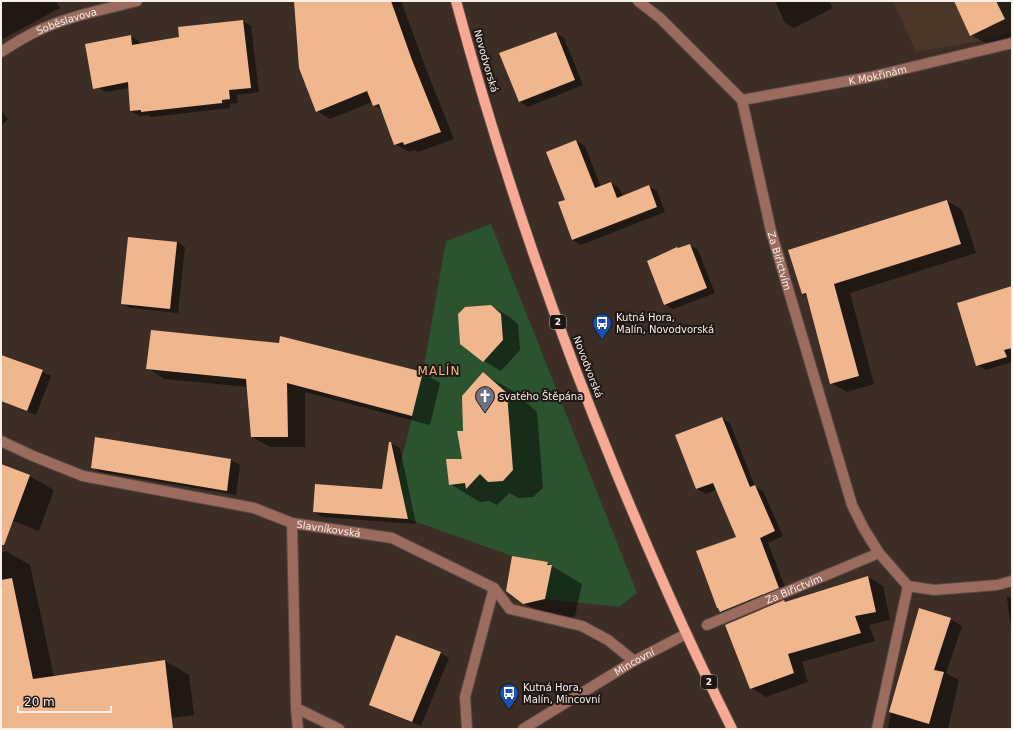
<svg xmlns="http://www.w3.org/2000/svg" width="1013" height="730" font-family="'DejaVu Sans',sans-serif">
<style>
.built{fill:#4b362a}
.green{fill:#2c532f}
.shadow{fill:#0007}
.building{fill:#f0b78e}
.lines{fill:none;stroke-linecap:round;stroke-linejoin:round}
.minor-casing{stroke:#5a4c44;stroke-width:12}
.major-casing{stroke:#5a4c44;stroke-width:12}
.minor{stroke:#9b6b5e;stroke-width:10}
.major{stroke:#f8a993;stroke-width:10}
.labels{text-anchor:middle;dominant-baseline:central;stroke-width:4;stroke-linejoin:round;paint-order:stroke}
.shield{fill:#1e1714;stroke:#b7aea9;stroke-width:1}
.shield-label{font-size:9px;font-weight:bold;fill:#f9efe9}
.street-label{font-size:10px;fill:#f9efe9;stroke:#1e1714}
.poi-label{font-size:10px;fill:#f9efe9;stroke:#1e1714;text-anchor:start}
.quarter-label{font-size:12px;letter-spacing:1px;fill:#f9b885;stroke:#1e1714}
</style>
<rect width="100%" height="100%" fill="#3c2d25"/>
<path class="built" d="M 893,1 L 1012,1 L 1012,33 L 980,41 L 916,52 Z"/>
<path class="green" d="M 491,224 L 637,593 L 619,607 L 545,599 L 552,565 L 547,565 L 548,562 L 512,556 L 408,519 L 398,474 L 423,372 L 446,241 Z"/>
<path class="shadow" d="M 1,1 L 56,1 L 60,8 L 1,40 Z
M 295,1 L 401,1 L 426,69 L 454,139 L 418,152 L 414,150 L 409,152 L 395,144 L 382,110 L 374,105 L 372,102 L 330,119 L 317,111 Z
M 775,1 L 829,1 L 833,8 L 794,28 L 785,23 Z
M 955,1 L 1012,1 L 1012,41 L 996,49 L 971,35 Z
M 243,21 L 251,26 L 259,92 L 237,95 L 238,103 L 230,104 L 230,108 L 151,117 L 148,115 L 140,116 L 131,111 L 129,88 L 106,92 L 97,87 L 130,36 L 139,41 L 140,45 L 180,38 Z
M 556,33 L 564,38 L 583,85 L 528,107 L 520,102 L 501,54 Z
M 1,110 L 8,119 L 1,126 Z
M 576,141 L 585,146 L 601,187 L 611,183 L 619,188 L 623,196 L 648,186 L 657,191 L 665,212 L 581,245 L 573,240 L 560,202 L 566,200 Z
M 947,201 L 962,210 L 976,253 L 850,293 L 874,384 L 847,392 L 831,383 L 807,296 L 803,294 Z
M 177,242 L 185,247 L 178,313 L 130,308 L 122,303 Z
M 690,245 L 698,250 L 715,293 L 673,309 L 665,304 Z
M 1012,287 L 1012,362 L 986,370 L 977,365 Z
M 491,306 L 508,316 L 518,324 L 520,350 L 501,371 L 484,361 L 461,344 Z
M 1,356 L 42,371 L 51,376 L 36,415 L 1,401 Z
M 147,368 L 422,373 L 440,383 L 430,425 L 305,392 L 305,447 L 270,447 L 252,437 L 248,387 L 165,379 Z
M 483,374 L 513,391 L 537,412 L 543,488 L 533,497 L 519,498 L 509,493 L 497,505 L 489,501 L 480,502 L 450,484 L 463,460 L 464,432 Z
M 721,418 L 730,423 L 755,487 L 763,491 L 783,536 L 768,543 L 787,592 L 729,617 L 721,612 L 720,608 L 738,537 L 717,489 L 706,494 L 697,489 L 677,436 Z
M 96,438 L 231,460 L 240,465 L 236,495 L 100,472 L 92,467 Z
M 391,443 L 400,448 L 416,524 L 322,517 L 314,512 L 383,490 Z
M 1,465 L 29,476 L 54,490 L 39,531 L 1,516 Z
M 6,551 L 30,565 L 54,677 L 165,661 L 189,675 L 194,715 L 110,726 L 111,729 L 1,729 L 1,552 Z
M 547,563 L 582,584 L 575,616 L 554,621 L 524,603 Z
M 868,577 L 883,586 L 890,620 L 869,625 L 875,641 L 802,662 L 808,682 L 766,697 L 751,688 L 784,601 L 787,602 Z
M 1007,597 L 1012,597 L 1012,630 L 1011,629 Z
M 950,619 L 962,626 L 946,673 L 959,680 L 948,729 L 888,729 L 891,712 Z
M 440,653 L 449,658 L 421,726 L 378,709 L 370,704 Z"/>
<path class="building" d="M 294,1 L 391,1 L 412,60 L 441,132 L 404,145 L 403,142 L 394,145 L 379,104 L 373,106 L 367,91 L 316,112 L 299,68 Z
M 954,1 L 996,1 L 1005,19 L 970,36 Z
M 243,20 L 251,88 L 229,90 L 230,99 L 222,100 L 222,103 L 141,112 L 141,110 L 130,111 L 128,82 L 93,89 L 85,44 L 131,35 L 132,45 L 179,37 L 178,27 Z
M 556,32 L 575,80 L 519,102 L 499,53 Z
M 576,140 L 595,188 L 611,182 L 617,198 L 649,185 L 657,207 L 572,240 L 558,202 L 565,200 L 546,152 Z
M 947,200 L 961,244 L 834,284 L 859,376 L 830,384 L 806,293 L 802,294 L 788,250 Z
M 128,237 L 177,242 L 170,309 L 121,304 Z
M 690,244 L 707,288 L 664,305 L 647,261 L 677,247 L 678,248 Z
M 1012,286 L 1012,348 L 1004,350 L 1007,357 L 976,366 L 957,303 Z
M 491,305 L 501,314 L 503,340 L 483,362 L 460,344 L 458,314 L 465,307 Z
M 151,330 L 279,343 L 280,336 L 423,372 L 412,416 L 287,383 L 288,437 L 251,437 L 246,379 L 146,369 Z
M 1,355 L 43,370 L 27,411 L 1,401 Z
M 483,372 L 507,393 L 513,470 L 503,481 L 488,482 L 480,474 L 466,489 L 465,483 L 449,485 L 446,459 L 462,459 L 457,431 L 463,431 L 462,396 Z
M 722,417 L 750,487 L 755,485 L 775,531 L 760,538 L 779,588 L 720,612 L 718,608 L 717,608 L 696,551 L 736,537 L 713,483 L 696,489 L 675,435 Z
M 95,437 L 231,459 L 227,491 L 91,468 Z
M 389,442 L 391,442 L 408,519 L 313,512 L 315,484 L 382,489 Z
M 1,464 L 30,475 L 4,545 L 1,545 Z
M 512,556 L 548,562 L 547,565 L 552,565 L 545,599 L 523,604 L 506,591 Z
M 868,576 L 876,612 L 855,616 L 861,633 L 788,654 L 794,673 L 750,689 L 725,625 L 784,600 L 785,602 Z
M 12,578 L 33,679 L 165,660 L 173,729 L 1,729 L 1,580 Z
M 919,608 L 951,618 L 934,670 L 944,672 L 929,724 L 889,712 Z
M 396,635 L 441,652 L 412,722 L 369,705 Z"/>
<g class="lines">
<g class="minor-casing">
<g id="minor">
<path id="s1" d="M 638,1 L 660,18 L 742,100 L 771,231 L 852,505 L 864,529 L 879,553 L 908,586 L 934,590 L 997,585 L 1012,581"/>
<path id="s2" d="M 1,52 C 15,43 29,34 44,28 C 74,15 106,9 137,1"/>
<path id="s3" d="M 742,100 L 870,77 L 1012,43"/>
<path id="s4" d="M 1,441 L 33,456 L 83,476 L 254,508 L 292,523 L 392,538 L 494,588 L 510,609 L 582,626 L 608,640 L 634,661"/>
<path d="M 292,523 L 296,708 L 298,729"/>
<path id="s5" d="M 707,625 L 879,553"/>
<path d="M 296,708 L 339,729"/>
<path d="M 467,729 L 465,697 L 494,588"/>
<path id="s6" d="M 523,729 L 634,661 L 686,634"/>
<path d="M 877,729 L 908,586"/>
</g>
</g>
<g class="major-casing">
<path id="major" d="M 456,1 C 499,161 553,319 616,472 C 652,559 690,645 732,729"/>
</g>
<use href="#minor" class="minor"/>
<use href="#major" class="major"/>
</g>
<defs>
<g id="bus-pin" transform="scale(1)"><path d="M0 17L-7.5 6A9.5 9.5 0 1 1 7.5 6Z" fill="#1a4fb4" stroke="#1e1714"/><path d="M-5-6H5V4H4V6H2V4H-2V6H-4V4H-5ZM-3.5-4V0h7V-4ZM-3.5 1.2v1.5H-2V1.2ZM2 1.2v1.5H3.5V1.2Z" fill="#fff"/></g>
<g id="church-pin" transform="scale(1)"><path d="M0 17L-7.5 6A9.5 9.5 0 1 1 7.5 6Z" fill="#6b7280" stroke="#1e1714"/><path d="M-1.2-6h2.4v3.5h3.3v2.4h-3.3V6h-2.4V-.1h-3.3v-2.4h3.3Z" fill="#fff"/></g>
</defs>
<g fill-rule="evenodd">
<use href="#bus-pin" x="602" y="323"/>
<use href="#church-pin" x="485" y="396"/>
<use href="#bus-pin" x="509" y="693"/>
</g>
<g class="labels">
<g class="shield">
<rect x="550" y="315" width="16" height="14" rx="3"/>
<rect x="701" y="675" width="16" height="14" rx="3"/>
</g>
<g class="shield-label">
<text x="558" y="322">2</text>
<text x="709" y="682">2</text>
</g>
<g class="street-label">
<text stroke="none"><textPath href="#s2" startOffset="73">Soběslavova</textPath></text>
<text transform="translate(486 61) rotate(74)">Novodvorská</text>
<text stroke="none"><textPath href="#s3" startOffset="138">K Mokřinám</textPath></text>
<text stroke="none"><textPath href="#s1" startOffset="309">Za Biřictvím</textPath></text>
<text transform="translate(588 367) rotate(69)">Novodvorská</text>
<text stroke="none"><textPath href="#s4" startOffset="341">Slavníkovská</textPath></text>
<text stroke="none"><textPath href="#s5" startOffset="94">Za Biřictvím</textPath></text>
<text stroke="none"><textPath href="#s6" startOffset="130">Mincovní</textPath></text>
</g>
<g class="poi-label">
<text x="616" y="317">Kutná Hora,<tspan x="616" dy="12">Malín, Novodvorská</tspan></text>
<text x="499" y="396">svatého Štěpána</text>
<text x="523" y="687">Kutná Hora,<tspan x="523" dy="12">Malín, Mincovní</tspan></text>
</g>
<g class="quarter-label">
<text x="439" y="371">MALÍN</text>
</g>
</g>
<rect width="1013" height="730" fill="none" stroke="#f9efe9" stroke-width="4"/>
<path d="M18 706v6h93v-6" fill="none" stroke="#f9efe9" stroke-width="2"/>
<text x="24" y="706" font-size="12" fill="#f9efe9" stroke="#1e1714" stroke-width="3" paint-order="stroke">20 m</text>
</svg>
